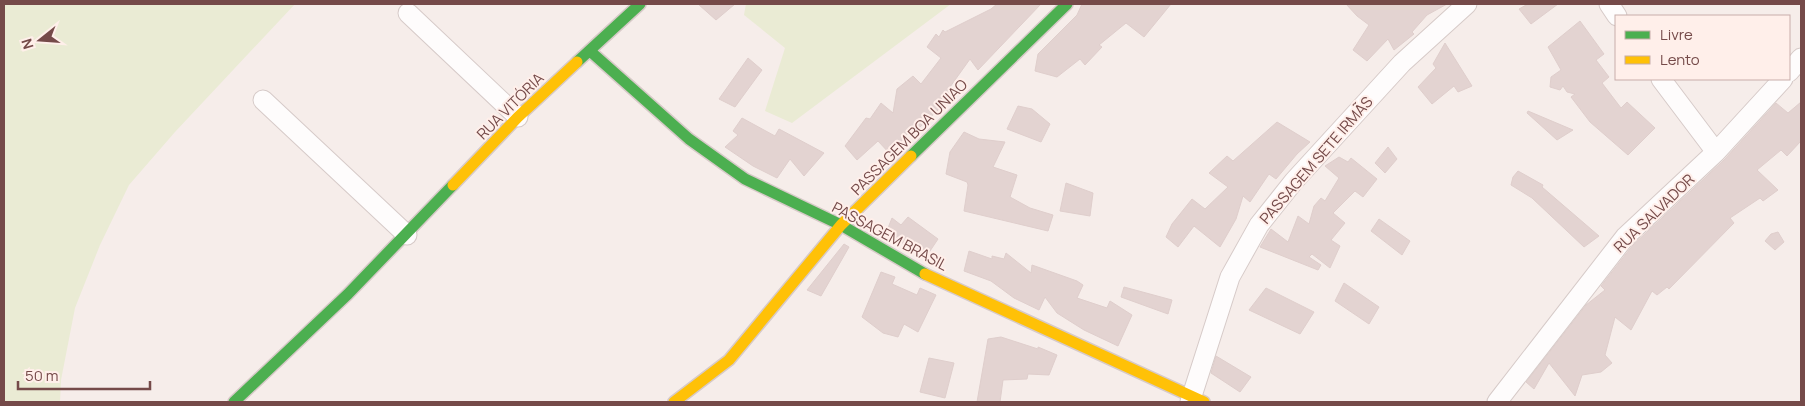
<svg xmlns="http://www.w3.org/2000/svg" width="1805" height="406" font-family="Manrope,sans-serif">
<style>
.green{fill:#eaebd4}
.building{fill:#e3d3d1;stroke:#dfcecc}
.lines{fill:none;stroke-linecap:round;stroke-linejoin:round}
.street-casing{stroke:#d6cac8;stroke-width:21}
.fast-casing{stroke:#d7cac8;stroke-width:14}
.slow-casing{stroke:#d7cac8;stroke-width:14}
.street{stroke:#fefcfc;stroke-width:19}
.fast{stroke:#4caf50;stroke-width:11}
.slow{stroke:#ffc107;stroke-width:11}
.labels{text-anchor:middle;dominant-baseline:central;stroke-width:4;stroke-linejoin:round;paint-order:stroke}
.street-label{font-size:15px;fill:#754a49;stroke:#ffefea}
</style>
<rect width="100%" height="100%" fill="#f6edea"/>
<path class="green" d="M 4,4 L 295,4 L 175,132 L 129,185 L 100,245 L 75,308 L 61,380 L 60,402 L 4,402 Z
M 746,4 L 951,4 L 792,123 L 765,111 L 785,48 L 744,15 Z"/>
<path class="building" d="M 698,4 L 735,4 L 716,20 Z
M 997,4 L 1041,4 L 978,70 L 970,59 L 950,87 L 956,92 L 943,104 L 941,102 L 938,110 L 919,128 L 915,124 L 891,155 L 878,141 L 857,160 L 845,146 L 866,118 L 870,119 L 881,103 L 893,113 L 897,89 L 913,76 L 921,84 L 941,58 L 927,47 L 936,34 L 939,37 L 943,30 L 945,32 L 991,9 Z
M 1082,4 L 1171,4 L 1144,37 L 1126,23 L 1099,45 L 1102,47 L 1085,65 L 1080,59 L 1057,77 L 1035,71 L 1038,54 L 1077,15 Z
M 1346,4 L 1447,4 L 1427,15 L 1412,32 L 1414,34 L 1394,50 L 1388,39 L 1367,61 L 1353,50 L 1369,25 L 1357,16 Z
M 1528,4 L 1558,4 L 1531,24 L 1519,9 Z
M 1580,21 L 1604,54 L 1596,60 L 1609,77 L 1602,83 L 1621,108 L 1627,102 L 1655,128 L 1628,155 L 1590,122 L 1571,97 L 1575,94 L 1567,92 L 1563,86 L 1560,90 L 1550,87 L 1551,77 L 1561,70 L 1548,47 Z
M 1445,43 L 1472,86 L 1458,92 L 1454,86 L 1432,104 L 1418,87 L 1436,68 L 1433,64 Z
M 748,58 L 762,70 L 735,107 L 719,99 Z
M 1801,102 L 1801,141 L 1787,156 L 1781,150 L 1757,170 L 1778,190 L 1763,201 L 1760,198 L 1730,218 L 1734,223 L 1669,289 L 1667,287 L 1657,295 L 1652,291 L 1631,330 L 1615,317 L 1605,355 L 1612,363 L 1601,372 L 1582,375 L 1575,396 L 1549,363 L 1534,389 L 1526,382 L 1586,305 L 1605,290 L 1601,286 L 1633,245 L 1724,160 L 1776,103 L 1788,113 Z
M 1018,106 L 1032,109 L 1050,124 L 1041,142 L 1007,129 Z
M 1528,111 L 1573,130 L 1557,140 L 1527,113 Z
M 742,118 L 775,136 L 779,129 L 824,153 L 804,176 L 790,159 L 777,178 L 753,166 L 725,147 L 738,135 L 733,131 Z
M 1277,122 L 1310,142 L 1297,154 L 1276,179 L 1269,174 L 1250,202 L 1243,196 L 1236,219 L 1220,247 L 1194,226 L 1178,247 L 1166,237 L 1172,224 L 1192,199 L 1205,209 L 1228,187 L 1209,173 L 1227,156 L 1233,161 Z
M 964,132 L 979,139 L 1005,142 L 993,167 L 1017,175 L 1010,197 L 1030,208 L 1053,215 L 1048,231 L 964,211 L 968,185 L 967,182 L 946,174 L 950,152 Z
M 1388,147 L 1397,159 L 1385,173 L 1375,163 Z
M 1339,157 L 1348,162 L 1351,158 L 1377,179 L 1363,197 L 1355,191 L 1333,213 L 1345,223 L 1331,240 L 1340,246 L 1330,268 L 1312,254 L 1309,257 L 1321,265 L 1318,270 L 1260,247 L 1271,229 L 1288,242 L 1298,216 L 1309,224 L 1314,206 L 1321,198 L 1325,201 L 1339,178 L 1325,166 Z
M 1518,171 L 1543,185 L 1542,187 L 1599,236 L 1584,247 L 1532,198 L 1511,185 L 1513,177 Z
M 1066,183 L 1093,193 L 1090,216 L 1060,211 Z
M 908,217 L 938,239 L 926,257 L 886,233 L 892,218 L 901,225 Z
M 1379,219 L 1410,241 L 1402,255 L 1371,231 Z
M 1778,232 L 1784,242 L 1775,250 L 1765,241 L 1771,234 Z
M 844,244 L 849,247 L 821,296 L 807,290 Z
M 969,251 L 992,259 L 992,256 L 1004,259 L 1006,253 L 1031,273 L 1032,265 L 1077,281 L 1083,285 L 1077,298 L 1107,308 L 1110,301 L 1132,315 L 1118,346 L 1084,330 L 1057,313 L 1045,297 L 1039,310 L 1014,298 L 991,281 L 964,271 Z
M 881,272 L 895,277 L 892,284 L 917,295 L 920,288 L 936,295 L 918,332 L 904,324 L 898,337 L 883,333 L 862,317 Z
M 1344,283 L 1379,307 L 1369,324 L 1335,301 Z
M 1124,287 L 1172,300 L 1168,314 L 1121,297 Z
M 1266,288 L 1314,312 L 1300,334 L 1249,310 Z
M 1001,337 L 1038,349 L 1038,347 L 1057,355 L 1049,375 L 1028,374 L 1027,379 L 1003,380 L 1000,402 L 977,402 L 988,339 Z
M 1216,356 L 1251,377 L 1240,392 L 1211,373 Z
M 929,358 L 954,363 L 945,398 L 920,392 Z"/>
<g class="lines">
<g class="street-casing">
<path id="street" d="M 1609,4 L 1617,16
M 408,13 L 518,117
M 1789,72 L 1801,58
M 1661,79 L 1716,152
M 263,100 L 407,235
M 1190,402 L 1230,277 L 1259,225 L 1294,181 L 1402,63 L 1467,4
M 1497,402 L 1625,237 L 1716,152 L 1783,79"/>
</g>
<g class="fast-casing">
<path id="fast" d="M 590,51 L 689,139 L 745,179 L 841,225 L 925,274
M 577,62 L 640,4
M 911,156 L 1067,4
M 234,402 L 348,294 L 453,185"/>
</g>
<g class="slow-casing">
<path id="slow" d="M 453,185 L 518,117 L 577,62
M 925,274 L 1204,402
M 674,402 L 729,360 L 841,225 L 911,156"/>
</g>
<use href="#street" class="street"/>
<use href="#fast" class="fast"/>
<use href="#slow" class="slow"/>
</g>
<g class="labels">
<g class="street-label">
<text transform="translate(510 106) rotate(-45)">RUA VITÓRIA</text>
<text transform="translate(909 137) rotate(-45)">PASSAGEM BOA UNIAO</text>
<text transform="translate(1316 160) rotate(-49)">PASSAGEM SETE IRMÃS</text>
<text transform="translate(1654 213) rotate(-44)">RUA SALVADOR</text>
<text transform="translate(890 236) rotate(28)">PASSAGEM BRASIL</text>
</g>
</g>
<rect width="1805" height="406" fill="none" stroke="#754a49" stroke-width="10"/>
<rect x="1615" y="15" width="175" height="65" fill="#ffefea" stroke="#c8adaa"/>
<rect x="1625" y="31" width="25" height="8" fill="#4caf50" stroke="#c8adaa"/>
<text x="1660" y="40" font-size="15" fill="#754a49">Livre</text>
<rect x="1625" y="56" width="25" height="8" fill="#ffc107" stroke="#c8adaa"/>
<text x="1660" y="65" font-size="15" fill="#754a49">Lento</text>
<g transform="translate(40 40) rotate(253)" stroke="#ffefea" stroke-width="4" paint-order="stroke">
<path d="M0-4L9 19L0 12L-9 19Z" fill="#754a49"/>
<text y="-8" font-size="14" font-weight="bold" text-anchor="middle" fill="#754a49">N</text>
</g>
<path d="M18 381v8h132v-8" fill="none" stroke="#754a49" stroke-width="2.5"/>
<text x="25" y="381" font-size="15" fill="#754a49" stroke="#ffefea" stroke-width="4" paint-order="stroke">50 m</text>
</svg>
